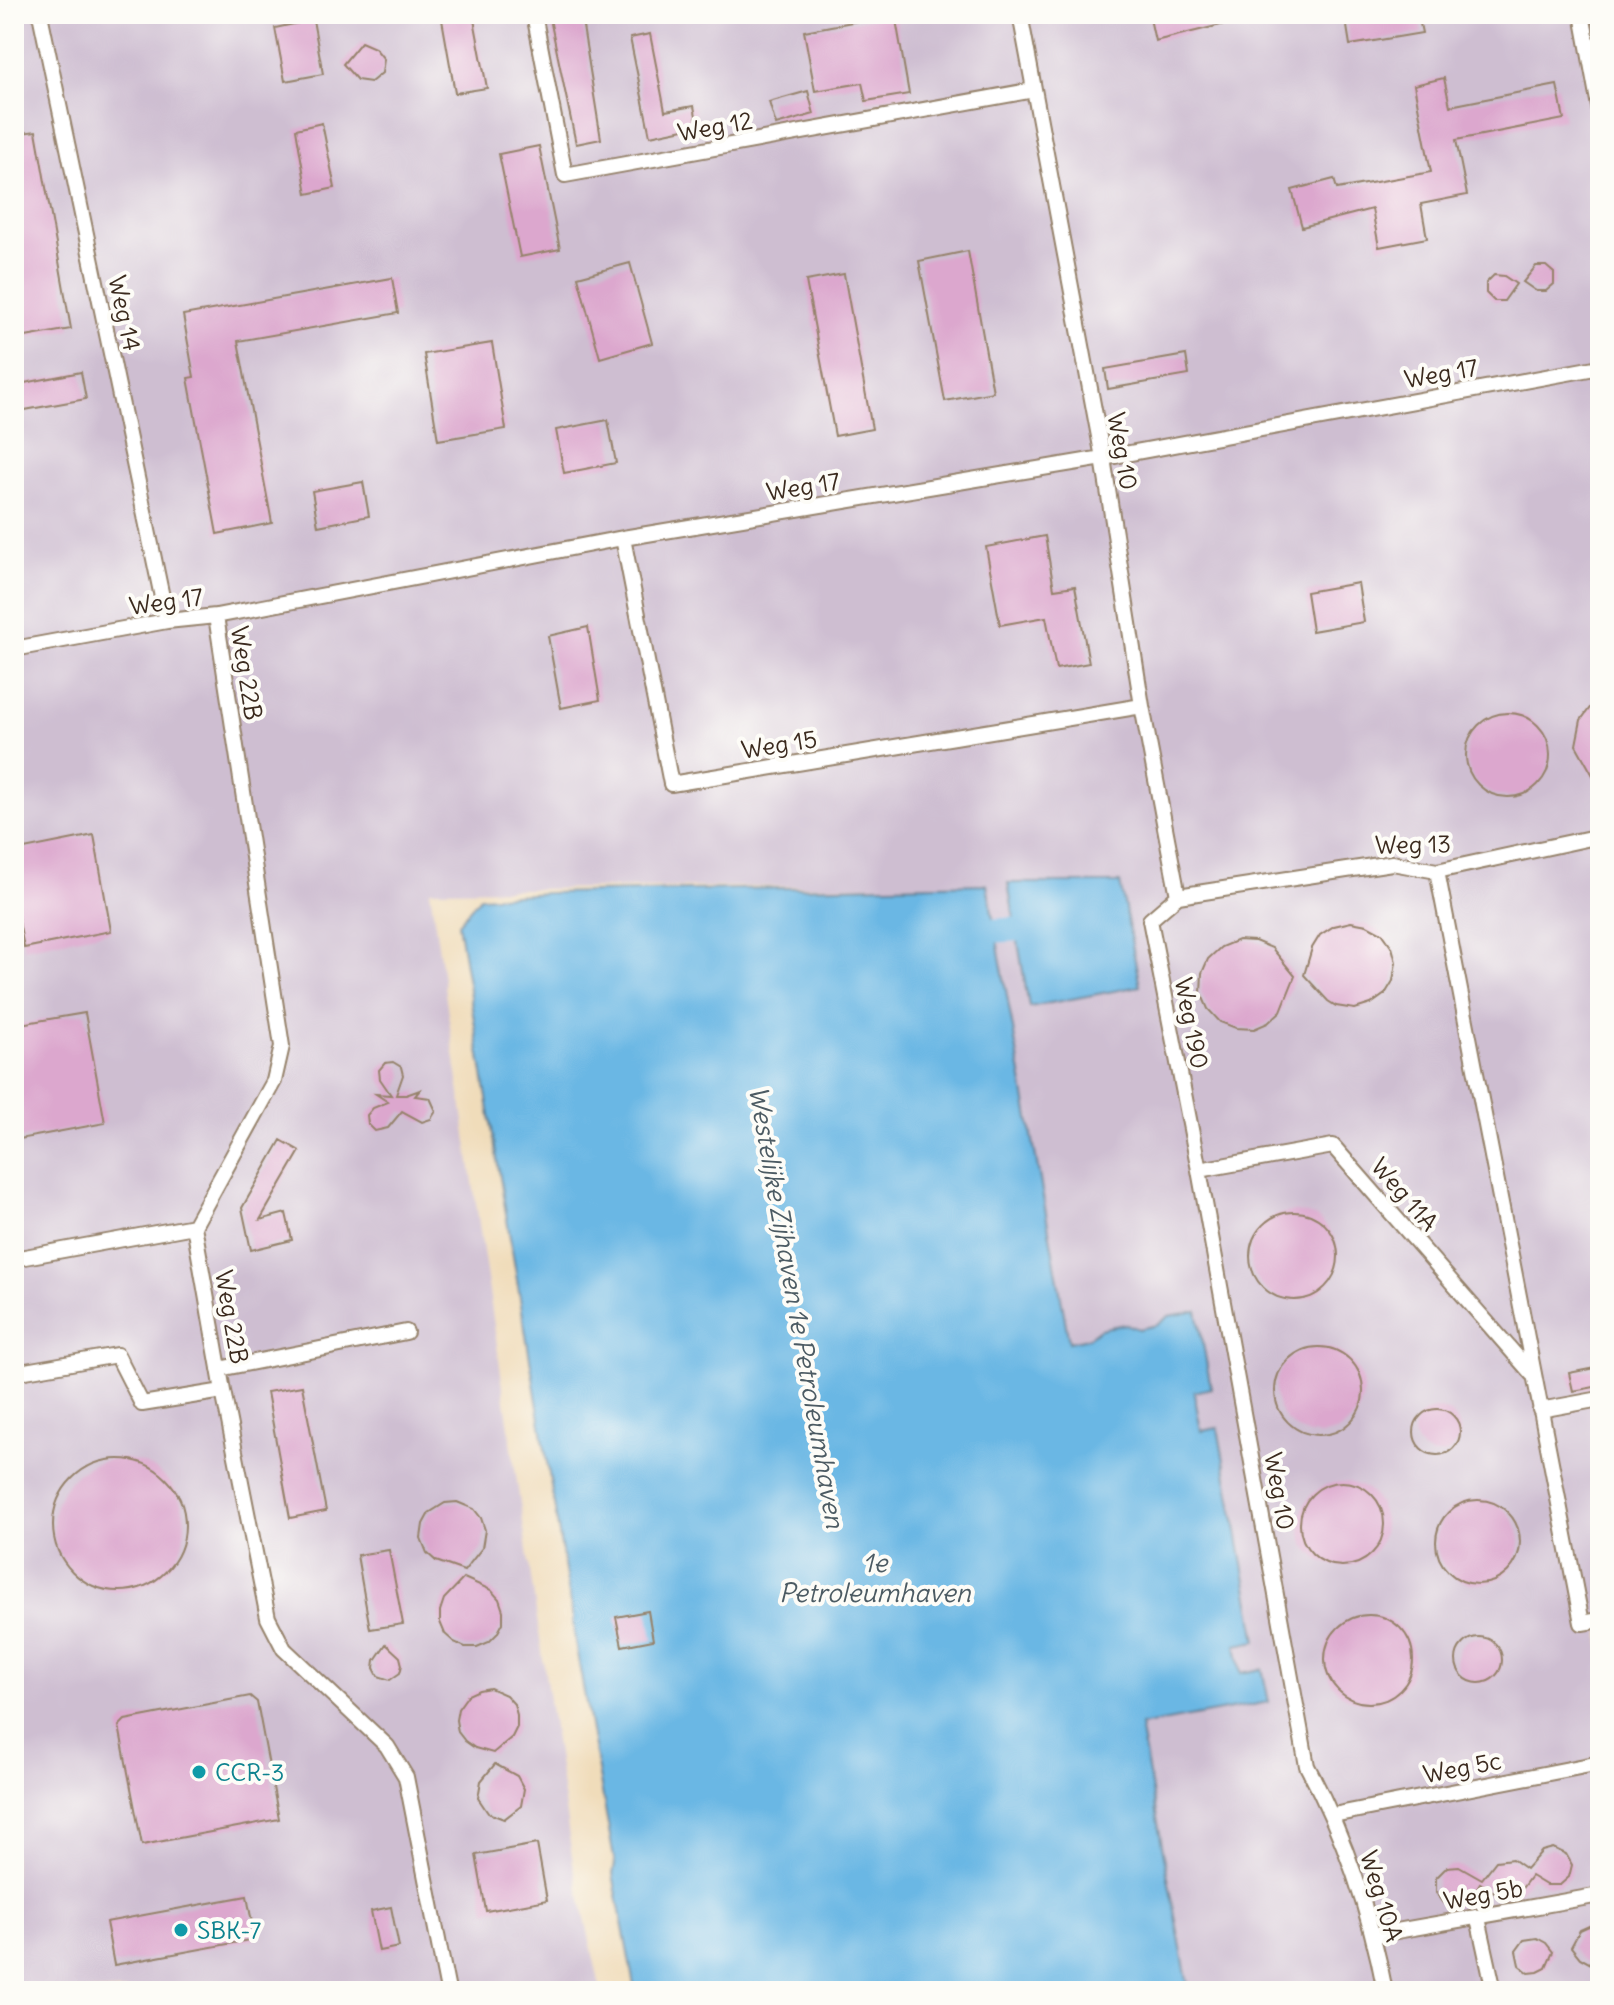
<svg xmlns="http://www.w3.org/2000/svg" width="1614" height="2005" font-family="Delius,sans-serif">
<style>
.industrial{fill:#cebed1}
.water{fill:#6bb7e4;stroke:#537081;stroke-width:2}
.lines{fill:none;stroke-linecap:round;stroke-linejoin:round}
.canal{stroke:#6bb7e4;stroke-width:24}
.building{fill:#dca7ce}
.service-casing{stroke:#96836c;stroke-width:18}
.service{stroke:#fff;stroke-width:14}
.culture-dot{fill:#0f9aa8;stroke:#fdfcf7;stroke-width:3}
.labels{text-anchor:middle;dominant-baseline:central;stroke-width:8;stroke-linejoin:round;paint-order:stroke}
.street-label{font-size:24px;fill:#3b2a1e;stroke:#fdfcf7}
.culture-label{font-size:24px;fill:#0d838f;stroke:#fdfcf7;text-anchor:start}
.water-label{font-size:26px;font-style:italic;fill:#4c5b63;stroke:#fdfcf7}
</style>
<rect width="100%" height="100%" fill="#fdfcf7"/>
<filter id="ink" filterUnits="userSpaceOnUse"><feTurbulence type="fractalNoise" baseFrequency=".0125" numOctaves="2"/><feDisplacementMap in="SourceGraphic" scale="16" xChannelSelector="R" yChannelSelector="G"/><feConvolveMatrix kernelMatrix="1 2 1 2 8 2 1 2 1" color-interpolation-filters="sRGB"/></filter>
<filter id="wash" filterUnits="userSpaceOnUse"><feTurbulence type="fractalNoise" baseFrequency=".006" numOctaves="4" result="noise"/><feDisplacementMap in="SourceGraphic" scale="32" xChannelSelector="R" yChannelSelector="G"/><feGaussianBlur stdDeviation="1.8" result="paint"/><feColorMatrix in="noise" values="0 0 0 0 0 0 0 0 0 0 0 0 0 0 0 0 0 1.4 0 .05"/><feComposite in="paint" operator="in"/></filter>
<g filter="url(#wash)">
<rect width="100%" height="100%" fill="#f0dcba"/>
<path class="industrial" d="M 14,14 L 1600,14 L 1600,1991 L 1189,1991 L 1140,1726 L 1268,1702 L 1262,1669 L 1241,1673 L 1236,1645 L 1257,1640 L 1219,1429 L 1201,1431 L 1194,1392 L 1211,1389 L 1169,1316 L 1157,1325 L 1139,1329 L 1125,1324 L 1100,1329 L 1088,1338 L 1069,1342 L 986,884 L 430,890 L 573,1863 L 601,1991 L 14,1991 Z"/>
<path class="water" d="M 1008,883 L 1120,883 L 1140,986 L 1029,1007 Z
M 987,884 L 1069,1342 L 1088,1338 L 1100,1329 L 1125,1324 L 1139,1329 L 1157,1325 L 1169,1316 L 1197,1311 L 1211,1388 L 1194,1392 L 1201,1431 L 1218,1428 L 1257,1641 L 1236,1645 L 1241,1673 L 1262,1669 L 1269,1702 L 1140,1726 L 1189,1991 L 635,1991 L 613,1874 L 615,1864 L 575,1642 L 573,1619 L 458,923 L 480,897 L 548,893 Z"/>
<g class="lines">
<path class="canal" d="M 971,945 L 976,932 L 1049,927"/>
</g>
<g id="blocks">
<path class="building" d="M 441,14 L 473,14 L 487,88 L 455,93 Z
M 549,14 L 581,14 L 601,139 L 576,144 Z
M 895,14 L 909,94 L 866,101 L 862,83 L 815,91 L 804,31 Z
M 1149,14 L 1236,14 L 1237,21 L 1155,41 Z
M 1345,14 L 1418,14 L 1422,33 L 1350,45 Z
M 313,20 L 323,74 L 285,81 L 275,28 Z
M 650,34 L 665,111 L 694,106 L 698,126 L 650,136 L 630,38 Z
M 361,42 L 375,48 L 384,59 L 382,73 L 371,82 L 357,80 L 343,64 Z
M 1444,78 L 1450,106 L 1557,85 L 1564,119 L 1456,140 L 1467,195 L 1421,204 L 1427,238 L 1379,247 L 1372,209 L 1302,227 L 1292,190 L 1334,179 L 1337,189 L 1431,172 L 1414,85 Z
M 808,91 L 814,114 L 776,125 L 769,102 Z
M 322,123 L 335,188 L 307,194 L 296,129 Z
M 36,131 L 71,329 L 14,339 L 14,134 Z
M 539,146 L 560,249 L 520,257 L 499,154 Z
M 968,251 L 993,392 L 945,401 L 919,261 Z
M 630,263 L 652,343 L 600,358 L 578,277 Z
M 1536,266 L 1546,266 L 1554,273 L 1554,284 L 1546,291 L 1536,291 L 1523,282 Z
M 844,274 L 872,429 L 835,436 L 806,281 Z
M 1494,275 L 1504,276 L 1516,284 L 1504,301 L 1494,301 L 1486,293 L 1486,283 Z
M 392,278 L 398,313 L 238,341 L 272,523 L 217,534 L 188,378 L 194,377 L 183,315 Z
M 492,343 L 506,429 L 438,440 L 424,354 Z
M 1186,355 L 1189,375 L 1108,389 L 1105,369 Z
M 81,372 L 86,399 L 19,411 L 14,385 Z
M 608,420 L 616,463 L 564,473 L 556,430 Z
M 363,482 L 369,516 L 318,526 L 312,491 Z
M 1045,536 L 1054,589 L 1075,586 L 1089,663 L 1056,669 L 1046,617 L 1000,625 L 986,547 Z
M 1358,583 L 1364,622 L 1312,631 L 1306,592 Z
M 588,627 L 600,700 L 561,708 L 548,636 Z
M 1600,694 L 1600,788 L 1576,745 L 1581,720 Z
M1466 755a42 42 0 1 1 84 0a42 42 0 1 1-84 0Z
M 94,835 L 111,931 L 24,948 L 14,895 L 14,851 Z
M 1351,922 L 1367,925 L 1382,933 L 1392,947 L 1396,962 L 1393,981 L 1385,994 L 1371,1004 L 1355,1009 L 1336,1006 L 1328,1001 L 1304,975 L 1312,948 L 1320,935 L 1334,926 Z
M 1238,940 L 1255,941 L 1272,948 L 1295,976 L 1281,1011 L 1268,1023 L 1254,1029 L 1236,1028 L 1220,1022 L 1208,1009 L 1201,993 L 1202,973 L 1208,959 L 1221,947 Z
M 85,1013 L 105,1123 L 14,1140 L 14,1025 Z
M 393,1062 L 401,1067 L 403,1075 L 396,1095 L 406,1095 L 420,1090 L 415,1096 L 430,1098 L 436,1111 L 431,1119 L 422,1122 L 402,1111 L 388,1128 L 375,1131 L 368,1124 L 367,1115 L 373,1108 L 388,1102 L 376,1094 L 391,1095 L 380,1079 L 379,1070 L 385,1063 Z
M 281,1140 L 300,1151 L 260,1220 L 286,1213 L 292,1240 L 251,1250 L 242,1208 Z
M1250 1256a44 44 0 1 1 88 0a44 44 0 1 1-88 0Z
M1275 1391a44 44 0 1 1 88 0a44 44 0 1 1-88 0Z
M 1600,1367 L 1600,1386 L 1573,1391 L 1569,1373 Z
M 302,1386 L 326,1511 L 290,1518 L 267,1392 Z
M1414 1432a23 23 0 1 1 46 0a23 23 0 1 1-46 0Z
M53 1525a66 66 0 1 1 132 0a66 66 0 1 1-132 0Z
M1300 1524a42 42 0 1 1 84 0a42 42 0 1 1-84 0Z
M1436 1542a42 42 0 1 1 84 0a42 42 0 1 1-84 0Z
M 457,1502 L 474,1509 L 481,1518 L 485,1530 L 482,1548 L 464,1571 L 436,1561 L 427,1553 L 421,1538 L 423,1524 L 429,1513 L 445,1503 Z
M 389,1550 L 403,1624 L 370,1629 L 357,1555 Z
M 464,1578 L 491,1590 L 499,1599 L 503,1611 L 503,1623 L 497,1634 L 489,1642 L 477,1647 L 465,1647 L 454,1642 L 445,1634 L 440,1622 L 440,1611 L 444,1599 Z
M 648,1611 L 653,1640 L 622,1646 L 616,1617 Z
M1325 1659a44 44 0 1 1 88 0a44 44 0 1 1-88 0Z
M1456 1660a23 23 0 1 1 46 0a23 23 0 1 1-46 0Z
M 386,1644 L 400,1657 L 402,1665 L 400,1673 L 390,1680 L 378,1676 L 374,1668 L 375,1660 Z
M 490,1688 L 506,1695 L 514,1704 L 517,1715 L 517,1727 L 512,1737 L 493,1753 L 475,1748 L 465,1741 L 458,1732 L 456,1720 L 458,1709 L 468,1695 L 479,1690 Z
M 250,1696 L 257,1702 L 279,1819 L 142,1845 L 119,1726 L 125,1720 Z
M 495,1764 L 517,1776 L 524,1789 L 521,1806 L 504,1819 L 488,1813 L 478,1798 L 481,1781 Z
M 537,1844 L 547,1900 L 486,1911 L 476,1855 Z
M 1553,1848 L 1566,1854 L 1572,1865 L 1569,1877 L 1560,1885 L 1546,1885 L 1531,1876 L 1520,1891 L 1507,1897 L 1499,1895 L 1480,1883 L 1469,1901 L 1455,1906 L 1444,1903 L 1436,1893 L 1436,1878 L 1447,1867 L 1459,1866 L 1482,1879 L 1496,1861 L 1512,1859 L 1526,1869 L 1542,1851 Z
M 247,1896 L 255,1939 L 114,1965 L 106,1922 Z
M 391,1907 L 399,1947 L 379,1951 L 371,1911 Z
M 1600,1921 L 1600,1969 L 1580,1958 L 1571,1947 L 1580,1930 Z
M 1537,1938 L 1546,1943 L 1553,1952 L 1546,1968 L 1538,1972 L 1529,1973 L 1519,1965 L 1516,1951 L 1524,1940 Z"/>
</g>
</g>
<g filter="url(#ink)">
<use href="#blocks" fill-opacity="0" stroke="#96836c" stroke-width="2"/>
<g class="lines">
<g class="service-casing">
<path id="service" d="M 40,14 L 167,621
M 534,14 L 565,175 L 1034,90
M 1020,14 L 1103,458 L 1142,706 L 1178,896
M 1582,14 L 1600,112
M 623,538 L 671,784 L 1142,706
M 216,616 L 282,1046 L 274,1081 L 194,1226 L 223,1391 L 268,1618 L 284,1649 L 387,1746 L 406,1777 L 448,1991
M 14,649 L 167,621 L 216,616 L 623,538 L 1103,458 L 1600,367
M 1437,871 L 1582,1623 L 1600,1620
M 1178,896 L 1150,920 L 1199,1170 L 1307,1766 C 1345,1837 1370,1912 1385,1991
M 1178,896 L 1392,863 L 1437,871 L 1600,836
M 1199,1170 L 1333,1146 L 1532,1374
M 14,1259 L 194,1226
M 219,1369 L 406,1332
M 14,1373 L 117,1355 L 142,1404 L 223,1391
M 1540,1410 L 1600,1399
M 1333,1815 L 1600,1763
M 1478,1918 L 1494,1991
M 1374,1935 L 1600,1895"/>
</g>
<use href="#service" class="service"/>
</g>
</g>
<g class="culture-dot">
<circle cx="199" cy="1772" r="8"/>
<circle cx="181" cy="1930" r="8"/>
</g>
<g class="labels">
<g class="street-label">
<text transform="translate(715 126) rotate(-10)">Weg 12</text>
<text transform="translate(125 313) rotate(78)">Weg 14</text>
<text transform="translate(1441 373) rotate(-10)">Weg 17</text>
<text transform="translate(1123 451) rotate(80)">Weg 10</text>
<text transform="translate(803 486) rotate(-9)">Weg 17</text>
<text transform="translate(166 601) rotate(-8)">Weg 17</text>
<text transform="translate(247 673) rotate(81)">Weg 22B</text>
<text transform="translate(779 744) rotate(-9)">Weg 15</text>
<text transform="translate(1413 844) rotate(-1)">Weg 13</text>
<text transform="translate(1192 1023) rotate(79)">Weg 190</text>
<text transform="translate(1405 1194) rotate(49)">Weg 11A</text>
<text transform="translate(232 1317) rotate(80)">Weg 22B</text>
<text transform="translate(1280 1491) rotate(80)">Weg 10</text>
<text transform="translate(1462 1767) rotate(-11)">Weg 5c</text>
<text transform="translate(1483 1894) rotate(-10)">Weg 5b</text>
<text transform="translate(1382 1896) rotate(73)">Weg 10A</text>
</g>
<g class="culture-label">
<text x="215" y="1772">CCR-3</text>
<text x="197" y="1930">SBK-7</text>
</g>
<g class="water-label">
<text transform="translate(797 1307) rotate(80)">Westelijke Zijhaven 1e Petroleumhaven</text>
<text x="875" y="1562">1e<tspan x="875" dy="30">Petroleumhaven</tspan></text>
</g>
</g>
<rect width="1614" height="2005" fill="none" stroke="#fdfcf7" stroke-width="48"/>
</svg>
